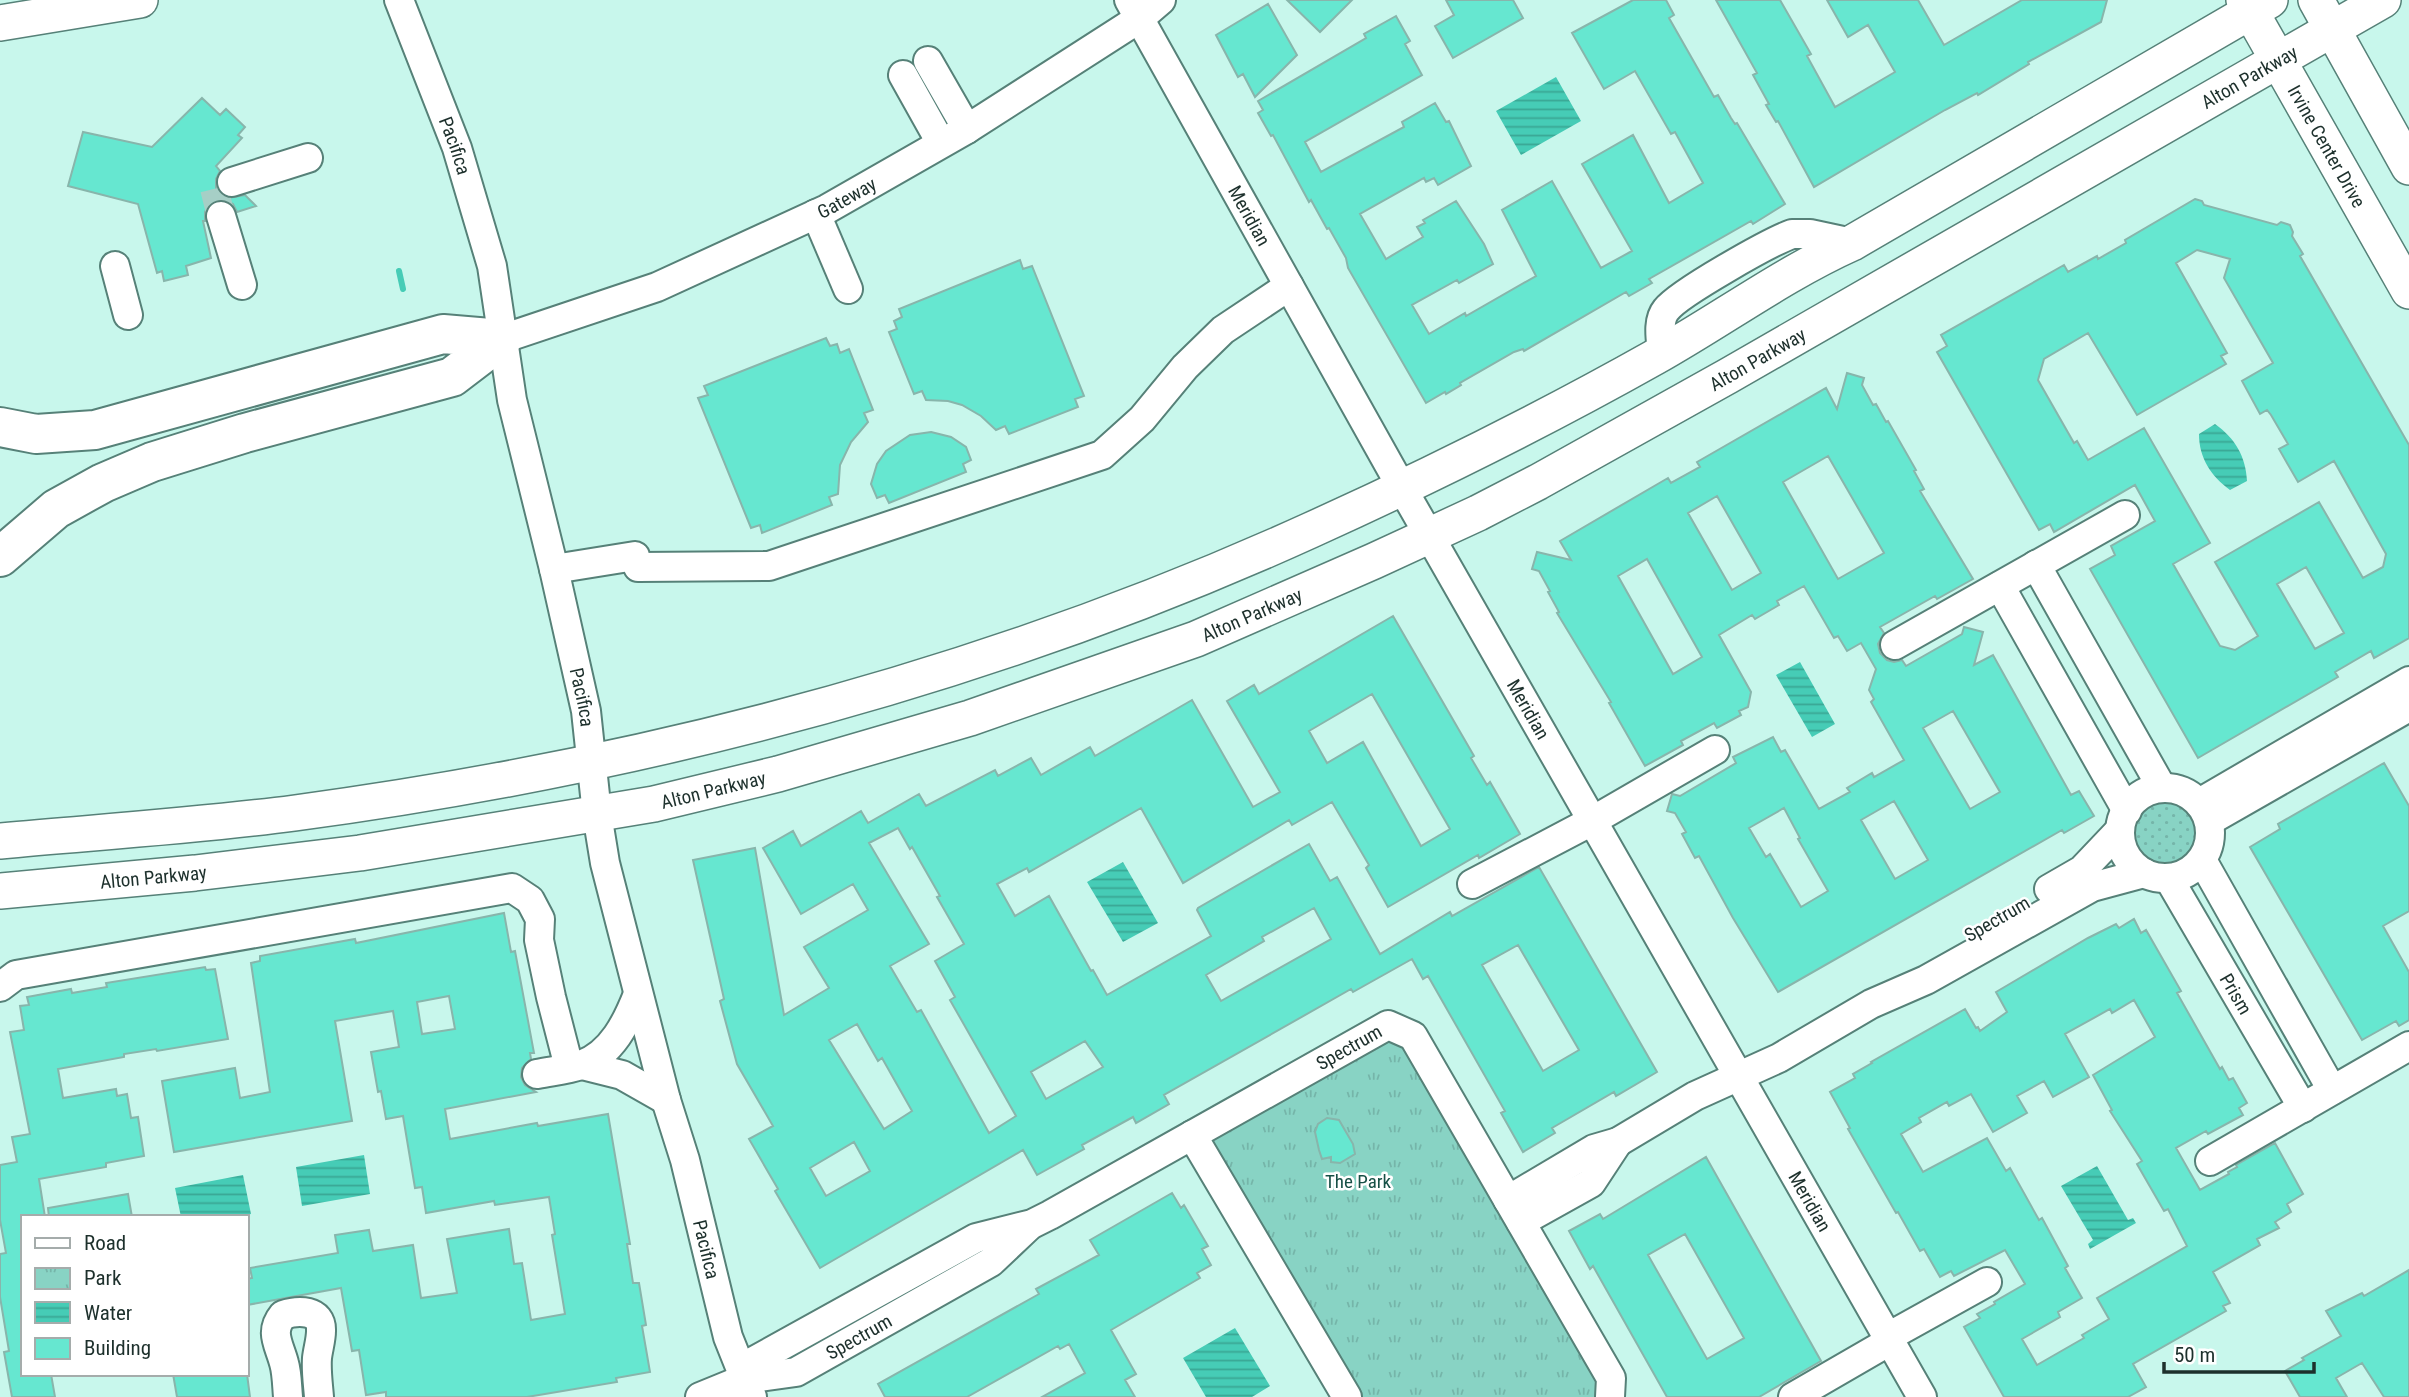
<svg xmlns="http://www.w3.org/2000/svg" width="2409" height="1397" font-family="'Roboto Condensed',sans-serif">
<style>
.grass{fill:url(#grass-dots)}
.park{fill:url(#park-tufts)}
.water{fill:url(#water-rules)}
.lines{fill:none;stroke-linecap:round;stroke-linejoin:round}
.stream{stroke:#46ccb6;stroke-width:6}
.building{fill:#66e7d0;stroke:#88b5ab;stroke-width:2;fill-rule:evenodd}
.minor-tunnel{stroke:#a6cfc6;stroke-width:28;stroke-dasharray:28 14;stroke-linecap:butt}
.minor-casing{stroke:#568178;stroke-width:32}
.major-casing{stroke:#568178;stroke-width:38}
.highway-casing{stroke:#568178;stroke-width:42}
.minor{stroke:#fff;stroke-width:28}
.major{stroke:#fff;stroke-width:35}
.highway{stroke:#fff;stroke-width:38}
.labels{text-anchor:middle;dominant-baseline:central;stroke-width:5;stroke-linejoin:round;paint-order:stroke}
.street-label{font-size:19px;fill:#1d302c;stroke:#fff}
.park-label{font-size:19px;fill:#175046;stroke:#fff}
</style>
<defs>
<pattern id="grass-dots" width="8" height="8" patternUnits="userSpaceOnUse" patternTransform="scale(1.75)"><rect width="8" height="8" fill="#88d3c4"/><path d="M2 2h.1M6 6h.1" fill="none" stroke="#75b5a9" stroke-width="1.8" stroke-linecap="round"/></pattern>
<pattern id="park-tufts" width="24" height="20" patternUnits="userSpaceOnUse" patternTransform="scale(1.75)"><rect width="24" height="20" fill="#88d3c4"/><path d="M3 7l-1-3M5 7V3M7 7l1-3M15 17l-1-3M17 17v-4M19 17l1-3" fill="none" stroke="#75b5a9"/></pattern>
<pattern id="water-rules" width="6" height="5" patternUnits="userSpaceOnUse" patternTransform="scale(1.75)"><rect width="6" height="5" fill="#46ccb6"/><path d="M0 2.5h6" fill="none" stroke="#3aa694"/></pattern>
</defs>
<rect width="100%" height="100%" fill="#c8f7ec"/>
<path class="grass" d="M2135 833a32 32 0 1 1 64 0a32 32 0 1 1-64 0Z"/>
<path class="park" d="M 1388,1025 L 1413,1036 L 1610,1397 L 1347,1397 L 1192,1135 Z"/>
<path class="water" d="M 1556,77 L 1581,121 L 1521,155 L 1496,111 Z
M 2215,424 C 2235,438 2246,457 2247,481 L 2230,490 C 2211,476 2199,458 2199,434 Z
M 1800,662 L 1835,724 L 1812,737 L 1776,675 Z
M 1123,862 L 1158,923 L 1123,942 L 1087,882 Z
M 364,1155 L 370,1194 L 302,1206 L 296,1167 Z
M 2097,1166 L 2128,1220 L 2133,1218 L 2136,1223 L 2090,1249 L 2088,1244 L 2093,1240 L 2061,1186 Z
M 243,1175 L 251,1214 L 237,1217 L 181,1217 L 175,1188 Z
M 1235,1328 L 1270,1386 L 1252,1397 L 1206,1397 L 1183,1358 Z"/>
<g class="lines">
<path class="stream" d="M 399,271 L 403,289"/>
</g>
<path class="building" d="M 1287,0 L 1352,0 L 1320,32 Z
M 1446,0 L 1513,0 L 1523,18 L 1453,58 L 1435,26 L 1454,15 Z
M 1633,0 L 1666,0 L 1674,15 L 1669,18 L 1714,97 L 1718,95 L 1731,118 L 1735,124 L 1737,123 L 1785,204 L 1753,224 L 1751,221 L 1649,279 L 1652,283 L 1629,296 L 1626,292 L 1524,351 L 1523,349 L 1514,352 L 1460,383 L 1461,385 L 1446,394 L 1445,392 L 1426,403 L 1348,268 L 1346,258 L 1329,228 L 1327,229 L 1311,200 L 1309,202 L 1273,135 L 1271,136 L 1258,113 L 1263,110 L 1258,101 L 1366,38 L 1364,34 L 1396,16 L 1410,41 L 1405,44 L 1422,75 L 1305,142 L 1321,172 L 1404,127 L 1402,122 L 1435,103 L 1446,122 L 1449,121 L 1471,166 L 1438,185 L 1434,178 L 1426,182 L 1424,178 L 1360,214 L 1386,259 L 1423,237 L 1417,227 L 1425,223 L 1423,220 L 1456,201 L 1484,244 L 1493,264 L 1459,283 L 1457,280 L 1412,305 L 1429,334 L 1465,313 L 1466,316 L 1536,276 L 1502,210 L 1552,181 L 1601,268 L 1632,251 L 1582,164 L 1633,135 L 1669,203 L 1703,183 L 1675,132 L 1671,134 L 1635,71 L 1604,89 L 1572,33 Z
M 1716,0 L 1780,0 L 1811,54 L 1807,56 L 1835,107 L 1895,72 L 1868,25 L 1848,37 L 1827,0 L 1918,0 L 1944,45 L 2022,0 L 2107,0 L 2101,22 L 2028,62 L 2029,64 L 1978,95 L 1977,93 L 1945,110 L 1814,187 L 1778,121 L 1776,122 L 1766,105 L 1769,104 L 1753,75 L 1757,73 Z
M 1268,4 L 1297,55 L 1255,97 L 1243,74 L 1238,77 L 1216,35 Z
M 202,98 L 220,115 L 226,109 L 245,127 L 238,135 L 242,138 L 216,166 L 220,171 L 216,179 L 216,188 L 220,194 L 228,198 L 245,195 L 256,206 L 237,212 L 233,204 L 225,200 L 217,200 L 209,204 L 205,212 L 205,221 L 203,221 L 211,258 L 186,266 L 188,275 L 164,281 L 162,271 L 157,273 L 138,204 L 68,186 L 83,132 L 152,147 Z
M 2195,199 L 2202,201 L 2204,205 L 2277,225 L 2281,222 L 2290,225 L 2293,232 L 2292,236 L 2303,254 L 2300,256 L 2409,445 L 2409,638 L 2374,658 L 2371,651 L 2335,672 L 2338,677 L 2198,758 L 2090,569 L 2115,555 L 2111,546 L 2155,521 L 2135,485 L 2054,532 L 2050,524 L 2039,530 L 1937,352 L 1947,346 L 1941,335 L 2064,265 L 2068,272 L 2097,256 L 2098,259 L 2126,243 L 2125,240 ZM 2197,250 L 2230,259 L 2224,278 L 2273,363 L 2242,381 L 2260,414 L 2267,410 L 2271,415 L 2288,444 L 2279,449 L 2298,482 L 2334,461 L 2386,554 L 2383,567 L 2363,578 L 2319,502 L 2215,562 L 2258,636 L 2235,650 L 2220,646 L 2173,564 L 2210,543 L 2144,428 L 2088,460 L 2077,441 L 2074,443 L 2038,380 L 2044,359 L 2088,333 L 2137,415 L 2226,364 L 2221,356 L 2227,353 L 2176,263 ZM 2306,567 L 2344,633 L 2315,649 L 2277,584 Z
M 1020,260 L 1023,269 L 1032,266 L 1084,396 L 1075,399 L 1078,407 L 1009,434 L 1005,426 L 996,430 L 981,416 L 962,405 L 948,401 L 926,400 L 922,391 L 914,394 L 889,332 L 897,329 L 894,321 L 902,317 L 899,309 Z
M 826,338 L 830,346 L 837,344 L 840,353 L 849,349 L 873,410 L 864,413 L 868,422 L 851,442 L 840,465 L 838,494 L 829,497 L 832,505 L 762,533 L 760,525 L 751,528 L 698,398 L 708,395 L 704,386 Z
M 1847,373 L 1864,378 L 1862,385 L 1873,405 L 1876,404 L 1886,422 L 1888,421 L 1916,470 L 1914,471 L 1924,489 L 1920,491 L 1973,579 L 1937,599 L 1935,596 L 1880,627 L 1884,633 L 1878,644 L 1880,653 L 1887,660 L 1894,662 L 1902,660 L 1906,666 L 1962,634 L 1964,627 L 1983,632 L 1974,665 L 1993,655 L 2071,795 L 2079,791 L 2094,816 L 2064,833 L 2062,830 L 1778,992 L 1733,918 L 1699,856 L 1695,858 L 1682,834 L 1686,832 L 1675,813 L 1667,811 L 1672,794 L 1680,796 L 1736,763 L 1733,757 L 1773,737 L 1781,752 L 1785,750 L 1819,809 L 1850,792 L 1847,788 L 1872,773 L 1874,777 L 1904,760 L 1871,702 L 1874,699 L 1869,690 L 1876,669 L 1861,643 L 1847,651 L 1838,636 L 1834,638 L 1804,586 L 1777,601 L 1779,605 L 1755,619 L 1752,615 L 1719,635 L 1751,692 L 1748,707 L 1739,711 L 1741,715 L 1717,728 L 1714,723 L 1681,741 L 1683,745 L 1645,766 L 1609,703 L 1611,702 L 1557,613 L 1559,612 L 1548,592 L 1550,591 L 1539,571 L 1532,569 L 1537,552 L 1571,560 L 1560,541 L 1668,478 L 1671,483 L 1700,467 L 1697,462 L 1826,388 L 1837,409 ZM 1828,456 L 1884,553 L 1838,579 L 1783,482 ZM 1717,496 L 1761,573 L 1732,590 L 1688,513 ZM 1647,559 L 1702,657 L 1673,674 L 1618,576 ZM 1953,711 L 2000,792 L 1970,809 L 1923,728 ZM 1894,801 L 1928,860 L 1895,879 L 1861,820 ZM 1784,808 L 1800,838 L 1798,839 L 1828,891 L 1801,907 L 1770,854 L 1766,857 L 1749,828 Z
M 931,432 L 951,437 L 966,447 L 971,460 L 963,464 L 966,472 L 889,503 L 885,495 L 877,498 L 871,484 L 877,464 L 886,451 L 910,435 Z
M 1393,616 L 1474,756 L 1471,758 L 1487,785 L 1490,782 L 1520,834 L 1479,858 L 1478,855 L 1388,907 L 1366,868 L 1369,865 L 1332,802 L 1292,825 L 1289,820 L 1183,883 L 1141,808 L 1029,872 L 1027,868 L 997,884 L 1015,916 L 1049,896 L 1091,971 L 1093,970 L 1107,995 L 1211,936 L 1197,910 L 1198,908 L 1309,844 L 1330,881 L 1337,877 L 1380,954 L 1450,912 L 1452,916 L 1539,867 L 1657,1072 L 1616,1096 L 1614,1092 L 1552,1128 L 1555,1133 L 1523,1152 L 1501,1113 L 1505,1111 L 1428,976 L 1423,979 L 1412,959 L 1353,992 L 1351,989 L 1164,1095 L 1169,1104 L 1136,1123 L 1133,1117 L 1082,1145 L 1084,1149 L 1037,1175 L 1023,1150 L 820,1268 L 775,1191 L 778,1189 L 749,1139 L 773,1126 L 737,1064 L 720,1001 L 724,999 L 693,860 L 755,848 L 784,1015 L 829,988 L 804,947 L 868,910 L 853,884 L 801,914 L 763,848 L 793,831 L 801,846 L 861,811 L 868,823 L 919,794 L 926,806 L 995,770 L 998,776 L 1031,758 L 1041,775 L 1090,747 L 1095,756 L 1192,700 L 1253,807 L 1280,792 L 1227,701 L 1254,685 L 1259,694 ZM 1372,694 L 1450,829 L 1421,846 L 1363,742 L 1327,763 L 1309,731 ZM 898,828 L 910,849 L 912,847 L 940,896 L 937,897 L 964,944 L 935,961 L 955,997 L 950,1000 L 1016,1116 L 989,1133 L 921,1010 L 917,1012 L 890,966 L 929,944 L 869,843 ZM 1314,908 L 1331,939 L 1221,1001 L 1206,975 L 1264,941 L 1262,937 ZM 1518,945 L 1579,1050 L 1543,1071 L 1482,965 ZM 857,1024 L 878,1061 L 882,1058 L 912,1111 L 884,1129 L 829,1040 ZM 1085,1041 L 1103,1067 L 1046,1099 L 1031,1072 ZM 854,1142 L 870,1171 L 826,1196 L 810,1168 Z
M 2384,763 L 2409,806 L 2409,911 L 2383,926 L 2409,972 L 2409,1020 L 2399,1026 L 2396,1021 L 2362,1040 L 2250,847 L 2280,829 L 2278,824 Z
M 504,913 L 511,952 L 515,951 L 534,1053 L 530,1053 L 531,1059 L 522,1068 L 521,1077 L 525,1085 L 536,1092 L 445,1109 L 450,1139 L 537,1123 L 538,1126 L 608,1114 L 630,1244 L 627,1244 L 633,1283 L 639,1283 L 646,1325 L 642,1326 L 650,1372 L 616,1378 L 617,1382 L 527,1397 L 386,1397 L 386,1392 L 366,1395 L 359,1350 L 352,1351 L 341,1288 L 247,1305 L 247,1279 L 252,1278 L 250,1268 L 338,1253 L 335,1235 L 369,1230 L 373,1251 L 413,1245 L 421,1298 L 457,1293 L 447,1239 L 509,1229 L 514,1264 L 522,1263 L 531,1320 L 565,1314 L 552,1235 L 555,1234 L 549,1197 L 495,1205 L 494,1201 L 426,1213 L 422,1187 L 415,1188 L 403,1116 L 386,1119 L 381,1091 L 378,1092 L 371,1052 L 399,1047 L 393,1011 L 335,1021 L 352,1121 L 174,1152 L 162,1081 L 235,1068 L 240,1098 L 270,1092 L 251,963 L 260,961 L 260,956 L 355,939 L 356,943 ZM 449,996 L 455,1029 L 422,1034 L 417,1002 Z
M 2134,919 L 2141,933 L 2146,930 L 2181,991 L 2177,993 L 2220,1069 L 2222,1067 L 2229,1080 L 2233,1078 L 2247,1103 L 2239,1108 L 2243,1115 L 2208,1134 L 2206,1131 L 2176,1148 L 2200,1190 L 2229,1174 L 2228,1172 L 2237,1167 L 2236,1165 L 2275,1143 L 2303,1194 L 2287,1204 L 2291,1212 L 2275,1222 L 2279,1228 L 2257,1239 L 2260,1245 L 2213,1272 L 2230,1303 L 2223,1306 L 2226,1311 L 2133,1364 L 2146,1387 L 2128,1397 L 2004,1397 L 1964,1327 L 1980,1318 L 1977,1314 L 1995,1304 L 1994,1302 L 2025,1284 L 2005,1250 L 1954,1276 L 1951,1271 L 1940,1277 L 1924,1249 L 1920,1251 L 1898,1212 L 1896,1213 L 1848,1129 L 1850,1128 L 1830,1092 L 1855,1078 L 1853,1074 L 1872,1063 L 1871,1062 L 1965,1009 L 1976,1028 L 1978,1027 L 1980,1031 L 2007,1012 L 1996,992 L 2088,938 L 2116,924 L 2119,928 ZM 2134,1000 L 2155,1037 L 2093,1075 L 2112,1110 L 2110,1111 L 2142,1161 L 2137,1164 L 2164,1211 L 2168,1209 L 2187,1246 L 2097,1298 L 2109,1319 L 2082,1335 L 2084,1338 L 2037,1365 L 2022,1339 L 2060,1317 L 2058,1312 L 2082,1298 L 2065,1268 L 2068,1266 L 2042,1218 L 2039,1220 L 2010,1168 L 2006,1171 L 1987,1138 L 1923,1172 L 1901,1134 L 1921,1122 L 1919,1118 L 1947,1102 L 1949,1106 L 1971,1094 L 1993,1132 L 2027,1113 L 2017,1096 L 2044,1081 L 2053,1097 L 2089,1077 L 2065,1034 L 2110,1009 L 2112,1013 Z
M 205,967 L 206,970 L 215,969 L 228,1039 L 157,1051 L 156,1049 L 124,1054 L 124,1057 L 58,1069 L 63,1098 L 116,1089 L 117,1096 L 127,1094 L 131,1118 L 138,1117 L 144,1156 L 106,1163 L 106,1167 L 39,1179 L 45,1217 L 23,1217 L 23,1374 L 51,1374 L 55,1397 L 12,1397 L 4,1352 L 9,1351 L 0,1297 L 0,1254 L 6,1253 L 0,1220 L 0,1165 L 17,1162 L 12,1137 L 30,1134 L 10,1032 L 24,1030 L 20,1006 L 29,1005 L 27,997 L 71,989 L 72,993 L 107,987 L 106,983 Z
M 1327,1118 L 1339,1120 L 1353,1144 L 1355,1154 L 1340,1163 L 1331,1162 L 1331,1157 L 1322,1159 L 1319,1150 L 1315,1132 L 1318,1124 Z
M 1706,1157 L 1821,1361 L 1759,1397 L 1667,1397 L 1593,1266 L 1590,1269 L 1569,1231 L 1600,1214 L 1603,1219 ZM 1685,1234 L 1744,1338 L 1707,1359 L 1648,1255 Z
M 1172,1193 L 1181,1208 L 1184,1205 L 1208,1246 L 1202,1249 L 1211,1265 L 1197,1273 L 1200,1278 L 1111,1330 L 1136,1374 L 1125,1380 L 1135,1397 L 1042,1397 L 1085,1373 L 1069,1344 L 1060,1349 L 1058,1346 L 967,1397 L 885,1397 L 878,1384 L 1039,1294 L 1036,1289 L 1099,1255 L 1090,1240 Z
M 128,1194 L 132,1217 L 49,1217 L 48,1208 Z
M 2409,1270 L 2409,1397 L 2384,1397 L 2362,1363 L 2336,1378 L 2347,1397 L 2300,1397 L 2285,1371 L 2304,1360 L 2302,1358 L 2341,1336 L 2326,1311 L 2362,1293 L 2364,1296 Z
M 173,1374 L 247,1374 L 250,1397 L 177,1397 Z"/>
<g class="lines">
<path class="minor-tunnel" d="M 221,216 L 214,188 L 232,182"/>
<g class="minor-casing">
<g id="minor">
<path id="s1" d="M 399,0 L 457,148 L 492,266 L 512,400 L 554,569 L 586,711 L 597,814 L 605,863 L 666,1100 L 685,1160 L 728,1337 L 752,1397"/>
<path id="s2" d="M 1129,0 L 1402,488 L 1922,1397"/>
<path d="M 928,61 L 967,129"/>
<path d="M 903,75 L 941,143"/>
<path d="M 232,182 L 308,158"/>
<path d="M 816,214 L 848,289"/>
<path d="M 221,216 L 242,285"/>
<path d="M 115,266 L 128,315"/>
<path id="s3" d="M 502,339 L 657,287 L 827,209 L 967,129 L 1140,18 L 1161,0"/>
<path d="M 1662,353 C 1661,340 1657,321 1666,310 C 1679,293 1770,242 1792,234 L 1810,234 L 1852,243"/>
<path d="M 2036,565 L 2162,788"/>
<path d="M 638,567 L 769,566 L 1102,455 L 1142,419 L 1185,367 L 1223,330 L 1289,286"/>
<path d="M 554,569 L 635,556"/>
<path d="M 2000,586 L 2127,811"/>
<path d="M 1895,645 L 2125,515"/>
<circle cx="2165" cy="833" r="45"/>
<path d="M 2199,803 L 2409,681"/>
<path d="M 2209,821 L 2409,707"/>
<path d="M 2202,860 L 2332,1090"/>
<path id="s4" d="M 2169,879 L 2303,1108"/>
<path d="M 1472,884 L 1592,821 L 1715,750"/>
<path d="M 2049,889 L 2082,870 L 2120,830"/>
<path d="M 0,987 L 16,975 L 512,888 L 530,900 L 540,919 L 539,940 L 551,997 L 569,1067"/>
<path d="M 582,1065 L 622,1075 L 666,1100"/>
<path d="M 537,1074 C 551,1071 567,1070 581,1065 C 612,1054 627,1022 638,994"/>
<path d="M 1192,1135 L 1347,1397"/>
<path d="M 2210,1161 L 2409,1046"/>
<path d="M 1508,1200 L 1594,1149 L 1618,1142 L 1695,1096 L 1779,1058 L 1871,1004 L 1926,980 L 2092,887 L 2144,873"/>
<path d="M 1521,1222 L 1591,1183 L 1618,1142"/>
<path d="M 1888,1337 L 1987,1282"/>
<path id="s5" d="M 744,1379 L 754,1361 L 976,1238 L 1032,1224 L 1050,1215 L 1388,1025 L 1413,1036 L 1611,1378 L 1610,1397"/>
<path d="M 288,1397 C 287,1386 287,1373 284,1363 C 279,1344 269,1332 283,1315 C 298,1310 322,1309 321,1331 C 321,1340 318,1349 317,1358 C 316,1371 318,1384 319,1397"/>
<path id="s6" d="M 700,1397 L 744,1379 L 796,1372 L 991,1262 L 1028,1227"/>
<path d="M 1793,1397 L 1890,1341"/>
</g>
</g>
<g class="major-casing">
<g id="major">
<path id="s7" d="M 2244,0 L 2409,291"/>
<path d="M 2316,0 L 2409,167"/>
<path d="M 0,23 L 140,0"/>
<path d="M 0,841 C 98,832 197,826 295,813 C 644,766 990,676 1311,530 C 1428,477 1543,420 1655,357 C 1721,320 1783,274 1852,243 L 2270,0"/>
<path id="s8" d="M 0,891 L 195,873 L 360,853 L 654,804 L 778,774 L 970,718 L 1196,639 L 1374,561 L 1478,513 L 1538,482 L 1728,376 L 2383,0"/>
</g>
</g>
<g class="highway-casing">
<path id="highway" d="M 0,427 L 36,434 L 95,430 L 443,334 L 502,339
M 0,557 L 56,509 L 103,483 L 152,462 L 245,433 L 452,377 L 502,339"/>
</g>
<use href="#minor" class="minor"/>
<use href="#major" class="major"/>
<use href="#highway" class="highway"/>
</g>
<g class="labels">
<g class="street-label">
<text stroke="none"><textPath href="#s8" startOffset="2422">Alton Parkway</textPath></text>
<text stroke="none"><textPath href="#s1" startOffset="156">Pacifica</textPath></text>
<text stroke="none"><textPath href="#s7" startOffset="168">Irvine Center Drive</textPath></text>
<text stroke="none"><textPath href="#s3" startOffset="373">Gateway</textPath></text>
<text stroke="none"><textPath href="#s2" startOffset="247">Meridian</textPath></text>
<text stroke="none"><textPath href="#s8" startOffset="1855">Alton Parkway</textPath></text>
<text stroke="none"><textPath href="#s8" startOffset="1288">Alton Parkway</textPath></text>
<text stroke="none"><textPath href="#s1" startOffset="723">Pacifica</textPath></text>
<text stroke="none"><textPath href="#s2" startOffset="814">Meridian</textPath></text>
<text stroke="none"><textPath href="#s8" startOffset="721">Alton Parkway</textPath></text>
<text stroke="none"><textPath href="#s8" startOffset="154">Alton Parkway</textPath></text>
<text transform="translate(1997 919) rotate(-30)">Spectrum</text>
<text stroke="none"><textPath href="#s4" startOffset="133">Prism</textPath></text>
<text stroke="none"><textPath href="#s5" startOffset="695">Spectrum</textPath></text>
<text stroke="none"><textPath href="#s2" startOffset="1381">Meridian</textPath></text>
<text stroke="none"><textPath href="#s1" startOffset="1290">Pacifica</textPath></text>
<text stroke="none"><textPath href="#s6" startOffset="172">Spectrum</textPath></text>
</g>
<g class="park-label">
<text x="1358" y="1181">The Park</text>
</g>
</g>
<rect x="21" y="1215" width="228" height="161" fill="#ffffff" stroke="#a5acab" stroke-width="2"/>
<rect x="35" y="1238" width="35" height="10" fill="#ffffff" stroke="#a5acab" stroke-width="2"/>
<text x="84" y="1250" font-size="21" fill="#1d302c">Road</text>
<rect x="35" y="1268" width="35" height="21" fill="url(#park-tufts)" stroke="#a5acab" stroke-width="2"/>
<text x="84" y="1285" font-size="21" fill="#1d302c">Park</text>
<rect x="35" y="1302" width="35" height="21" fill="url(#water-rules)" stroke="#a5acab" stroke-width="2"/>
<text x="84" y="1320" font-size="21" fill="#1d302c">Water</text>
<rect x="35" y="1338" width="35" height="21" fill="#66e7d0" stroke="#a5acab" stroke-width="2"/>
<text x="84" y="1355" font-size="21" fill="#1d302c">Building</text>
<path d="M2164 1362v10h150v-10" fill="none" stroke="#1d302c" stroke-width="3.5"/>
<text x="2174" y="1362" font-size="21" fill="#1d302c" stroke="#ffffff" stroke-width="5" paint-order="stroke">50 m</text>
</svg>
